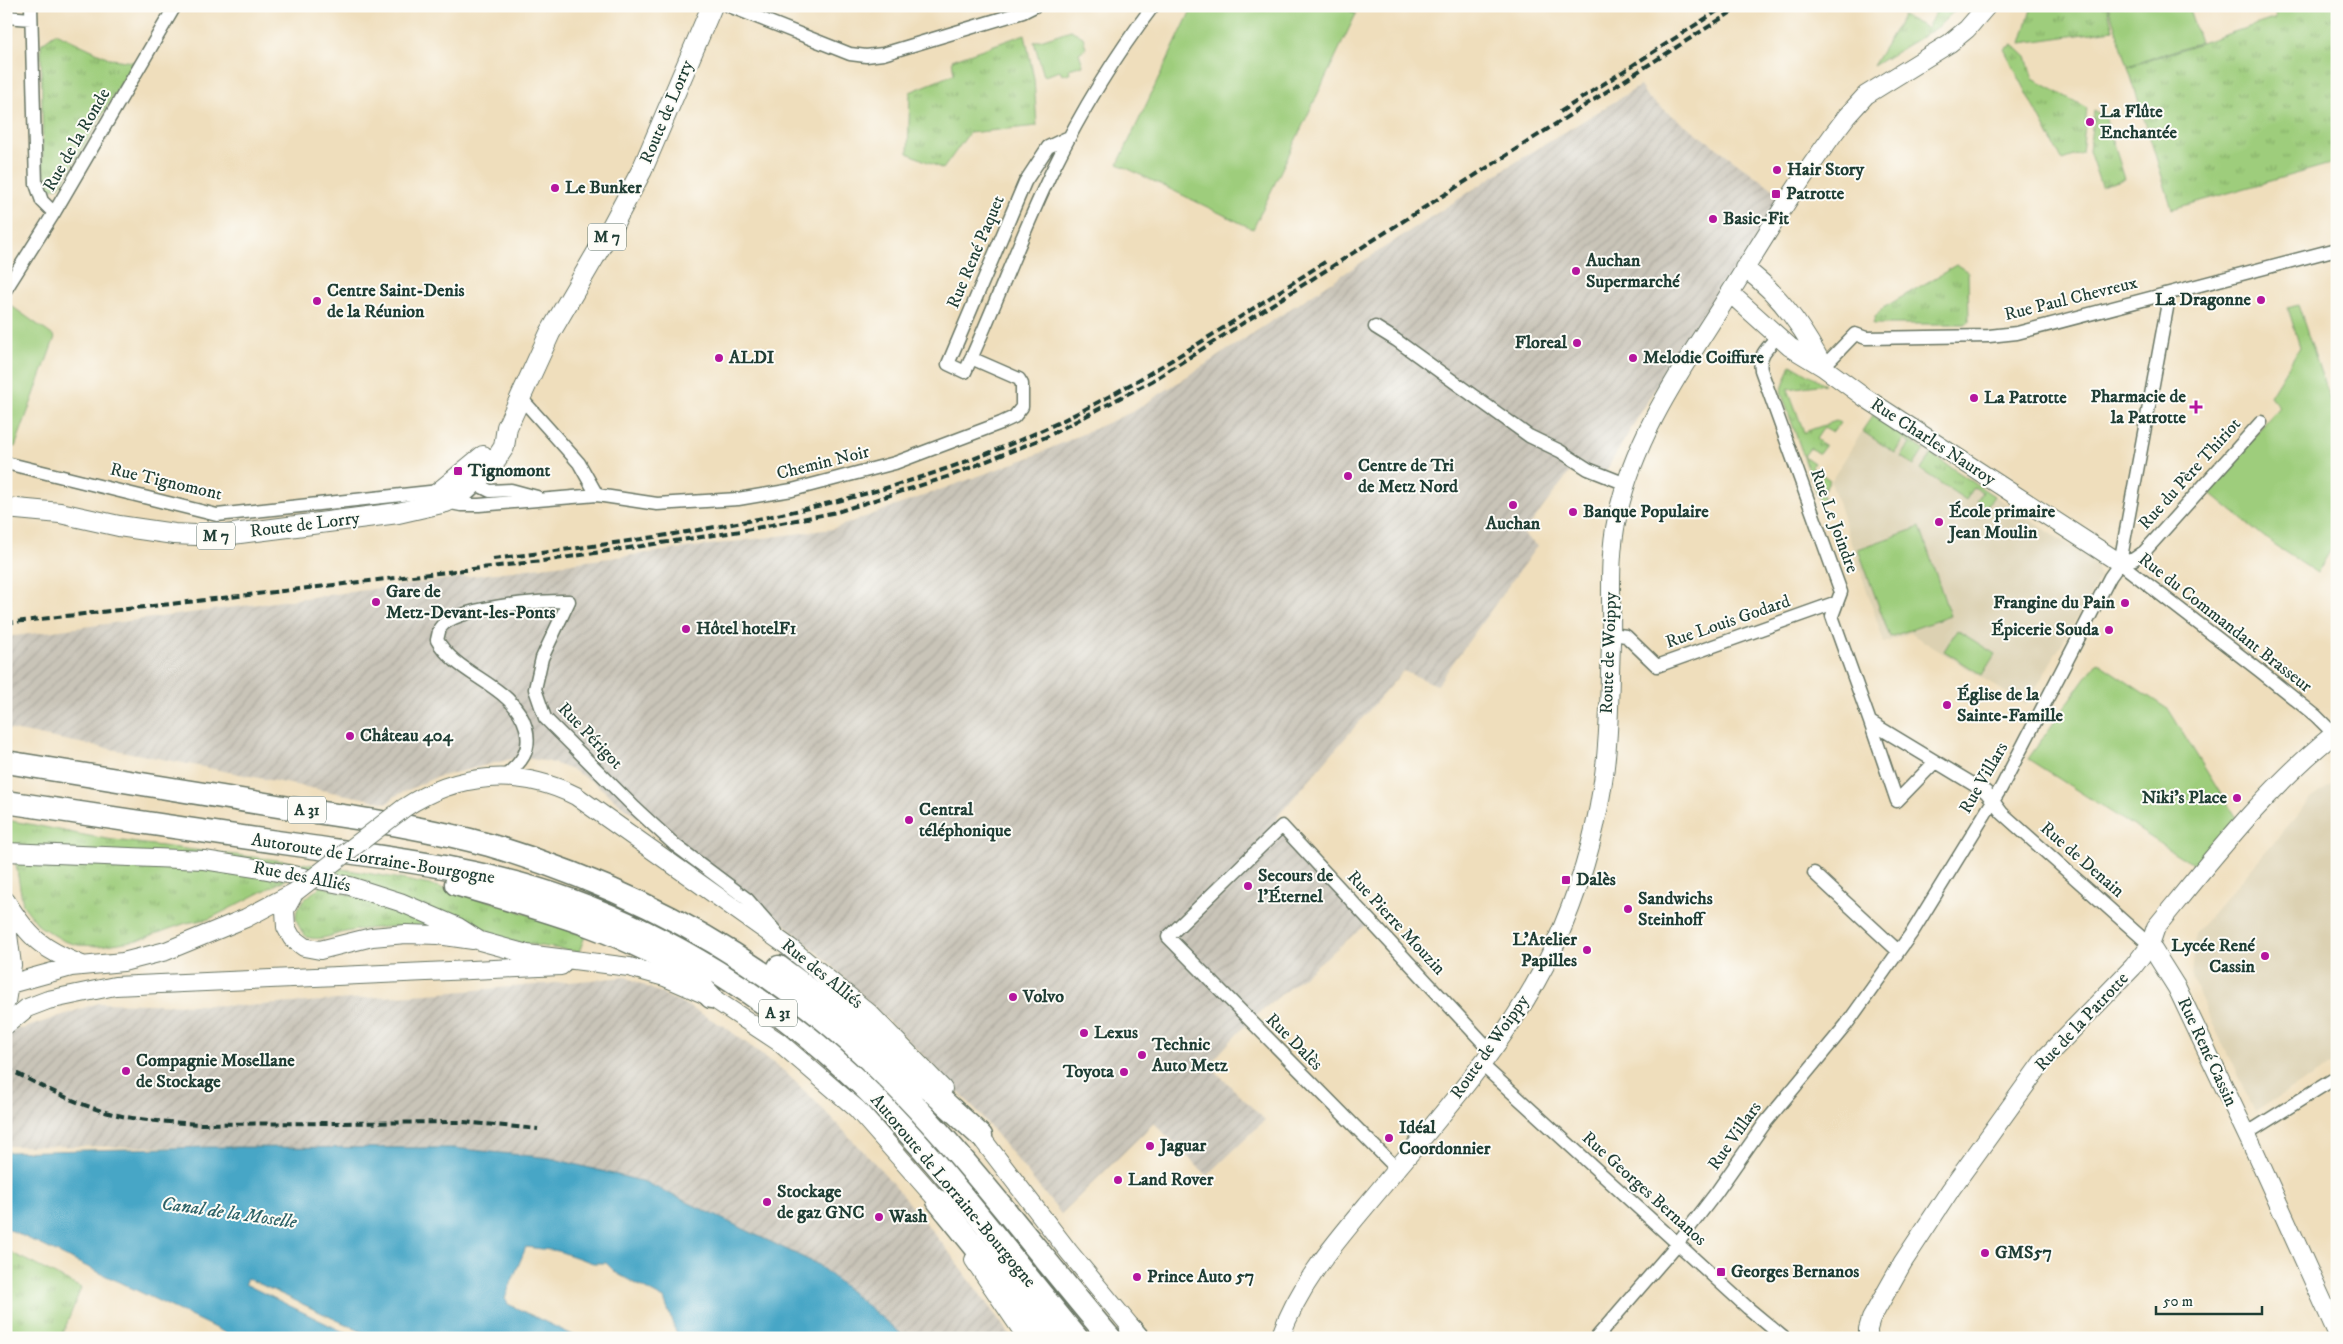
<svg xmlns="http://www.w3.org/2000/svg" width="2343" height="1344" font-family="'IM FELL DW Pica',serif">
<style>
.built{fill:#dcd1b2}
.industrial{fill:url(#industrial-furrows)}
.grass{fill:url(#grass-tufts);stroke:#5e8558}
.park{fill:#9ecd7b;stroke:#5e8558}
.water{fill:#47a6c6;stroke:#33727d}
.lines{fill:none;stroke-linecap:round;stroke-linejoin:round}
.street-casing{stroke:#687564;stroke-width:15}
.secondary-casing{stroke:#687564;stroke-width:20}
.primary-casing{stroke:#687564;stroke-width:22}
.highway-casing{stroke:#687564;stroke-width:25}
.street{stroke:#fff;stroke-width:12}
.secondary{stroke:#fff;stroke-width:18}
.primary{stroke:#fff;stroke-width:20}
.highway{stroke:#fff;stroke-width:22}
.rail{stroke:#1f3d34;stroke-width:4;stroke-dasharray:8 4;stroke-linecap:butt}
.secondary-bridge-casing{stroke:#687564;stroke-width:20;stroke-linecap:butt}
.secondary-bridge{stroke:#fff;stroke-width:18}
.poi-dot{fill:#b5179e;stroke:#fdfcf7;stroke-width:2}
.labels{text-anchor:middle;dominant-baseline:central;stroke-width:4;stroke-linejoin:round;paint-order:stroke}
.shield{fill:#fdfcf7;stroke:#62766e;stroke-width:1}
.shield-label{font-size:16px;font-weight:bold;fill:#1f3d34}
.street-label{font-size:18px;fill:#1f3d34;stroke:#fdfcf7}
.poi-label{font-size:18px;font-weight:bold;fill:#1f3d34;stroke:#fdfcf7;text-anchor:start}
.water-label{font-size:19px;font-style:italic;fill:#2d6267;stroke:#fdfcf7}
</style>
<defs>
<pattern id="industrial-furrows" width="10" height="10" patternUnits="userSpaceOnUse" patternTransform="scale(1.25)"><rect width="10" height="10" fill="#c9c4b8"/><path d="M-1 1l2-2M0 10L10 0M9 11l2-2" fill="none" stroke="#aca99f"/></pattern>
<pattern id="grass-tufts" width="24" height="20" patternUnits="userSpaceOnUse" patternTransform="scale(1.25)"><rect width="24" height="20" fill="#9ecd7b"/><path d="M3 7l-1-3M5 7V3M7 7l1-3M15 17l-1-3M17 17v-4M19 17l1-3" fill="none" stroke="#80a866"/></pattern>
</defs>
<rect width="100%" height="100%" fill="#fdfcf7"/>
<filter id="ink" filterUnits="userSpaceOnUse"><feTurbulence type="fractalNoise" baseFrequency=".02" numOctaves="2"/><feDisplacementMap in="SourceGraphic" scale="10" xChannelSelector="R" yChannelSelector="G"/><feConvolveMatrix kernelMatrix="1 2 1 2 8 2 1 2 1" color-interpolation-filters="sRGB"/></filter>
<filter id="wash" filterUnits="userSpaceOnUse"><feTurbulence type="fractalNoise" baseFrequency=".0096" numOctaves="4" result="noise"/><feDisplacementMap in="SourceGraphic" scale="20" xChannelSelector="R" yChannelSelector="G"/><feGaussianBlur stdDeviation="1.12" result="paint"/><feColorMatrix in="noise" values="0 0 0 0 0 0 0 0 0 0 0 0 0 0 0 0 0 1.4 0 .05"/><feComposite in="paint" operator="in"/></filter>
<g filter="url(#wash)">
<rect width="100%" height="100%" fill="#efdebc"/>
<path class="built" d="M 1873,414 L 2095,563 L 2100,578 L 2026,705 L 1910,633 L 1884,643 L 1831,481 Z
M 2337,781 L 2337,1061 L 2255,1112 L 2192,980 L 2195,933 L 2312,798 Z"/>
<path class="industrial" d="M 1640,86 L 1647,97 L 1787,199 L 1730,293 L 1653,392 L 1598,484 L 1572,469 L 1523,534 L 1537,546 L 1437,685 L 1403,671 L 1277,817 L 1368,923 L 1249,1021 L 1209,1065 L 1265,1120 L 1207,1176 L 1154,1123 L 1061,1214 L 982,1117 L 935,1067 L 826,960 L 757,901 L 706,863 L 626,809 L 595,783 L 572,770 L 550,762 L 519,757 L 434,778 L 395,796 L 388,803 L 8,729 L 7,637 L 832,529 L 1031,457 L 1134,411 L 1503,170 Z
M 626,977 L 684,1004 L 725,1027 L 784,1071 L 816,1102 L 884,1173 L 946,1248 L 1012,1338 L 906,1338 L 817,1264 L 645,1182 L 452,1148 L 6,1146 L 6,1025 L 22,1029 L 98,1003 L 247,1006 L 442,993 Z"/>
<path class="grass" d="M 1939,6 L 1959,6 L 1938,27 L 1873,66 L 1903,16 L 1927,28 Z
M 2032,6 L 2107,6 L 2113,30 L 2021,43 Z
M 2272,6 L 2337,6 L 2337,162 L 2172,209 L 2128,67 L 2276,18 Z
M 56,33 L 111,59 L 134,62 L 60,186 L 52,189 L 48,187 L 43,164 L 41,44 Z
M 1025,34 L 1034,79 L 1037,126 L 969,133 L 943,169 L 908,153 L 910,92 L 954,74 L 952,60 Z
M 2013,45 L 2026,57 L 2033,79 L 2087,108 L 2082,153 L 2062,160 L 2004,49 Z
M 2094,111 L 2105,116 L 2125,179 L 2101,186 L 2089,151 Z
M 1957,265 L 1968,272 L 1969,321 L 1964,324 L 1873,324 L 1875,317 L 1883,308 Z
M 1791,364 L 1825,384 L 1788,389 L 1804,432 L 1836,421 L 1840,423 L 1833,432 L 1824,427 L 1816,439 L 1825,446 L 1819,454 L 1810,448 L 1804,456 L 1814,463 L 1811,467 L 1830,480 L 1822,493 L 1824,499 L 1820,503 L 1781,392 Z
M 1873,415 L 1924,450 L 1914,465 L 1901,457 L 1910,444 L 1903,439 L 1895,453 L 1862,431 Z
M 1931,454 L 1994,496 L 1978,519 L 1973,515 L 1980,504 L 1976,501 L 1982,492 L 1974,487 L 1966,500 L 1921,470 Z
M 6,820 C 40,825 73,834 107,839 C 215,854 324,862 430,885 C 484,897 534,916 585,936 L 579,952 L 508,941 L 337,878 L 6,846 Z
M 15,859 L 206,868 L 287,879 L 209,919 L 186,923 L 138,940 L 100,946 L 78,945 L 64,941 L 39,926 L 23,905 Z
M 321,886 L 418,916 L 449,932 C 412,924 388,926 351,931 C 334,933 323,942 306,937 C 285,911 301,902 321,886 Z
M 6,1250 L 81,1288 L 61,1338 L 6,1338 Z"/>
<path class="park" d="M 1193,6 L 1341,6 L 1356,14 L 1253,229 L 1118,164 Z
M 2108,6 L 2188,6 L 2200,42 L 2128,66 Z
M 1071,30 L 1083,37 L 1086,48 L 1079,53 L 1083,65 L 1069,69 L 1070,73 L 1062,75 L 1060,71 L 1044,76 L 1034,42 Z
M 10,305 L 55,337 L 15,447 L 6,445 L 6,312 Z
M 2298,305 L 2337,421 L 2337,551 L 2332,548 L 2317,573 L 2274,545 L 2207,490 L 2279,407 L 2270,396 L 2300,347 L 2288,308 Z
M 1920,527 L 1950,616 L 1890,637 L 1858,549 Z
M 1957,630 L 1995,654 L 1982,675 L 1944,651 Z
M 2097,662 L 2169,710 L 2236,819 L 2194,865 L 2028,759 Z"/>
<path class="water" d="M 209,1147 L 452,1148 L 550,1158 L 645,1182 L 817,1264 L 906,1338 L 678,1338 L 664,1299 L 616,1273 L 606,1263 L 593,1263 L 558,1251 L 526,1247 L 505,1298 L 508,1304 L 579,1338 L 375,1338 L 247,1278 L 245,1284 L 356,1338 L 236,1338 L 6,1228 L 6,1152 Z"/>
</g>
<g filter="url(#ink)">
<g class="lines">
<g class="street-casing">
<path id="street" d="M 31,6 L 36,184 L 42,201 L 54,213
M 729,6 L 850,54 L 866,56 L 883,54 L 1023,12 L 1035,6
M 6,17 L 31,19
M 1069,137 L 1048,147 L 1025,182 L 948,364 L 965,372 C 996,305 1021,235 1053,169 C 1081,112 1115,56 1153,6
M 6,289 L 54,213 L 175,6
M 1375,327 L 1396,340 L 1529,436 L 1560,451 L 1588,469 L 1626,484
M 1778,336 C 1768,347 1758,355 1761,370 L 1841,592 L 1832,616 L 1870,722 L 1986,792 L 2002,813 L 2150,945
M 1823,367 L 1855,334 L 1866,338 L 1989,336 L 2017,333 L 2337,249
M 521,398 L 579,463 L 597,495
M 6,463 L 217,515 L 439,491
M 468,480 L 490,491 L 511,490 L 537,497
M 446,502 L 461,505 L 479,505 L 597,495 L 657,504 L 738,499 L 792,490 L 895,463 L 1001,423 L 1014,417 L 1022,407 L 1022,384 L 1019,379 L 971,358
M 2120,563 L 2260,671 L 2316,716 L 2334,734 L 2337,732
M 2120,563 L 2134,559 L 2144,552 L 2261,422
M 1611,634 L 1626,636 L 1657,666 L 1837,602
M 1870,722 L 1897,801 L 1935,762
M 504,777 C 521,763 532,751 526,728 C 514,685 458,677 437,640 C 438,636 439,631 440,628 C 453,607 544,600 569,601 L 542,658 L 535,689 L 545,718 L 635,808 L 675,845 L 747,899 L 776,932
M 1814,873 L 1898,951
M 1481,1064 L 1748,1308 L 1784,1338
M 2246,1134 L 2337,1077
M 1397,1169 L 1168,937 L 1282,826 L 1491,1051
M 1597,1337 L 1673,1249 L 1716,1193 L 1765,1123 L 1846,1025 L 1913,931 L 2001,788 L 2110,577 L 2120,563 L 2167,308 L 2164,294"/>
</g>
<g class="secondary-casing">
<path id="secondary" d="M 1744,268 C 1779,293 1804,329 1823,366
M 1730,293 L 1790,347 L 1823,367 L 1864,397 L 2120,563
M 404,808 C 457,773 519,767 576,796 L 789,947 L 869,1013 L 943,1089
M 6,852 L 204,860 L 262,869 L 350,886 L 400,902 L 458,927 L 480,941 L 527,954 L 629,967 L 665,977 L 711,997 L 779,1042 L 857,1109 L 938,1201 L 944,1212
M 295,892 L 285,910 L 286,927 L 292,938 L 304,947 L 320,950 L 372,937 L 406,934 L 438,935 L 473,940
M 6,901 C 29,938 42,949 82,965
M 6,919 L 12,965 L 6,1002
M 2150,945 L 2177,988 L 2256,1154 L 2337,1333
M 6,985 L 71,967 L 123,962 L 166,951 L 246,918 L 295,892
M 6,1025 L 27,1008 L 48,1000 L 115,986 L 561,966
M 973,1127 L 1069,1252 L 1140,1338
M 974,1260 L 1027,1338
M 1280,1338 C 1300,1280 1342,1235 1380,1189 C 1443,1113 1512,1037 1554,947 C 1576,898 1594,842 1602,788 C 1610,741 1609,691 1611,643 C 1612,601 1608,559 1617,518 C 1634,435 1684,366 1728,296 C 1766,235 1803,173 1847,116 L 1866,95 L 1950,43 L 1967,29 L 1987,6
M 1868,1338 L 1868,1329 L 1871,1319 L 1903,1262 L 1951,1189 L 2046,1057 L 2133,967 L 2150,945 L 2156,927 C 2211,860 2266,789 2334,734"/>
</g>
<g class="primary-casing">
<path id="primary" d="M 432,498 L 483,456
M 6,508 L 60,513 L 119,526 L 174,534 L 217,536 L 398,513 L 446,502 L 464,492 L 491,467 L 504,447 L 507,427 L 550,333 L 609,232 L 642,170 L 712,6"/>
</g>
<g class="highway-casing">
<path id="highway" d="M 6,762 C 101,777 195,793 290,808 C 356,818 424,827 489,845 C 610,881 724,937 822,1018 C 934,1110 1017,1229 1110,1338
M 6,802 C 106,817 205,832 305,846 C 394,859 485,869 570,900 C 672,937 767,997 847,1071 C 933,1150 1002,1248 1077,1338
M 456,884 C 532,907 619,928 687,973 C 696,979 703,989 711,997
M 779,967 L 867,1032 L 981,1136
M 938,1201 L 1049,1338
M 1131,1330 L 1138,1338"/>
</g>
<use href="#street" class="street"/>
<use href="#secondary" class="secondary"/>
<use href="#primary" class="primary"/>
<use href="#highway" class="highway"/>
<path class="rail" d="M 1560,112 L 1725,6
M 493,559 C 675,536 851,513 1020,440 C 1130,393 1228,324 1328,260
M 6,623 L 542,561 L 741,531 L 837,512 L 950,476 L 1046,437 L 1152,381 L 1741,6
M 6,1068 C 40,1085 73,1103 109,1113 C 139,1121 171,1122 201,1124 L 463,1122 L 538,1129"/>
<g class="secondary-bridge-casing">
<path id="secondary-bridge" d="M 295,892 L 404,808"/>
</g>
<use href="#secondary-bridge" class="secondary-bridge"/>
</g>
</g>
<g class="poi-dot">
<circle cx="2090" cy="122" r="5"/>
<circle cx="1777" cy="170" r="5"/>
<circle cx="555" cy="188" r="5"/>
<rect x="1771" y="189" width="10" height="10" rx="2.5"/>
<circle cx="1713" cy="219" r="5"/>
<circle cx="1576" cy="271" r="5"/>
<circle cx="2261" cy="300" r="5"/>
<circle cx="317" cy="301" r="5"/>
<circle cx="1577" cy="343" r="5"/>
<circle cx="719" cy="358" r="5"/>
<circle cx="1633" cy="358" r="5"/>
<circle cx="1974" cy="398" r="5"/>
<path d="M2193.5 399.5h5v5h5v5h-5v5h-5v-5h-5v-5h5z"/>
<rect x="453" y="466" width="10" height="10" rx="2.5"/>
<circle cx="1348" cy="476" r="5"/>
<circle cx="1513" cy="505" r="5"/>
<circle cx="1573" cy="512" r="5"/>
<circle cx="1939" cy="522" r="5"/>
<circle cx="376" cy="602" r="5"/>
<circle cx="2125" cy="603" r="5"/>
<circle cx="686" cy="629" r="5"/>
<circle cx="2109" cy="630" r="5"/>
<circle cx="1947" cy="705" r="5"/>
<circle cx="350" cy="736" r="5"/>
<circle cx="2237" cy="798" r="5"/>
<circle cx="909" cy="820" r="5"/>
<rect x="1561" y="875" width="10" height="10" rx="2.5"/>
<circle cx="1248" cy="886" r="5"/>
<circle cx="1628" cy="909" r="5"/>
<circle cx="1587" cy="950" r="5"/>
<circle cx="2265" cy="956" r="5"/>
<circle cx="1013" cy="997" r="5"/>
<circle cx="1084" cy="1033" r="5"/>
<circle cx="1142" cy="1055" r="5"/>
<circle cx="126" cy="1071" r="5"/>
<circle cx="1124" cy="1072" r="5"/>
<circle cx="1389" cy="1138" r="5"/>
<circle cx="1150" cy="1146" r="5"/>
<circle cx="1118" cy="1180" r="5"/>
<circle cx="767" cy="1202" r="5"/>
<circle cx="879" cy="1217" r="5"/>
<circle cx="1985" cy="1253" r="5"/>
<rect x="1716" y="1267" width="10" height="10" rx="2.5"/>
<circle cx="1137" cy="1277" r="5"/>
</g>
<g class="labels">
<g class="shield">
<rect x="588" y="223.5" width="38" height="27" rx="4"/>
<rect x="197" y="522.5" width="38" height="27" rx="4"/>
<rect x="288" y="796.5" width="38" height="27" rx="4"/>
<rect x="759" y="999.5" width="38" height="27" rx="4"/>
</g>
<g class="shield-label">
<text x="607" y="237">M 7</text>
<text x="216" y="536">M 7</text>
<text x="307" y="810">A 31</text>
<text x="778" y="1013">A 31</text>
</g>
<g class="street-label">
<text transform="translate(667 112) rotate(-67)">Route de Lorry</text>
<text transform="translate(77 140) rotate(-60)">Rue de la Ronde</text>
<text transform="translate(976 252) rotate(-67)">Rue René Paquet</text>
<text transform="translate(2071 299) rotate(-14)">Rue Paul Chevreux</text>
<text transform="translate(1933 442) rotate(33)">Rue Charles Nauroy</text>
<text transform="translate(823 463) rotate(-14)">Chemin Noir</text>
<text transform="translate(2190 474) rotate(-48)">Rue du Père Thiriot</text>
<text transform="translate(166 482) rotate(13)">Rue Tignomont</text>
<text transform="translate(1834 521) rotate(70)">Rue Le Joindre</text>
<text transform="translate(305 525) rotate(-7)">Route de Lorry</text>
<text transform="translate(1728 622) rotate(-19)">Rue Louis Godard</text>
<text transform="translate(2225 623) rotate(38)">Rue du Commandant Brasseur</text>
<text transform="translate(1609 653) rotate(-88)">Route de Woippy</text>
<text transform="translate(590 736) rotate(46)">Rue Périgot</text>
<text transform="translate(1984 778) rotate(-60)">Rue Villars</text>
<text transform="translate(373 859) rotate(9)">Autoroute de Lorraine-Bourgogne</text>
<text transform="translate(2082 860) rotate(41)">Rue de Denain</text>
<text transform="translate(302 877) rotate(11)">Rue des Alliés</text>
<text transform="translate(1396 923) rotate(47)">Rue Pierre Mouzin</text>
<text transform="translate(822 974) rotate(39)">Rue des Alliés</text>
<text transform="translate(2082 1022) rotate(-47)">Rue de la Patrotte</text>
<text transform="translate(1294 1042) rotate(45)">Rue Dalès</text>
<text transform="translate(1490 1047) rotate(-55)">Route de Woippy</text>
<text transform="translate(2207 1052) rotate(65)">Rue René Cassin</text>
<text transform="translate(1735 1136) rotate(-55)">Rue Villars</text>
<text transform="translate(1644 1189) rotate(42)">Rue Georges Bernanos</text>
<text transform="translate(953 1191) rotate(50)">Autoroute de Lorraine-Bourgogne</text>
</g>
<g class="poi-label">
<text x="2100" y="112">La Flûte<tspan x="2100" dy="21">Enchantée</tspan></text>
<text x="1787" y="170">Hair Story</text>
<text x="565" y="188">Le Bunker</text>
<text x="1786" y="194">Patrotte</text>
<text x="1723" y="219">Basic-Fit</text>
<text x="1586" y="261">Auchan<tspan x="1586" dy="21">Supermarché</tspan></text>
<text x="327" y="291">Centre Saint-Denis<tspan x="327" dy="21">de la Réunion</tspan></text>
<text x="2251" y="300" text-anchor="end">La Dragonne</text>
<text x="1567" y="343" text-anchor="end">Floreal</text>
<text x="729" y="358">ALDI</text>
<text x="1643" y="358">Melodie Coiffure</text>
<text x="2186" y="397" text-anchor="end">Pharmacie de<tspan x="2186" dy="21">la Patrotte</tspan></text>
<text x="1984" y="398">La Patrotte</text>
<text x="1358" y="466">Centre de Tri<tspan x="1358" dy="21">de Metz Nord</tspan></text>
<text x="468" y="471">Tignomont</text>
<text x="1583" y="512">Banque Populaire</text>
<text x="1949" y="512">École primaire<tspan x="1949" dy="21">Jean Moulin</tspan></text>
<text x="1513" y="524" text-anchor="middle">Auchan</text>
<text x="386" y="592">Gare de<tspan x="386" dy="21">Metz-Devant-les-Ponts</tspan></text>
<text x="2115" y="603" text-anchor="end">Frangine du Pain</text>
<text x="696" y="629">Hôtel hotelF1</text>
<text x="2099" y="630" text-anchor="end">Épicerie Souda</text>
<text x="1957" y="695">Église de la<tspan x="1957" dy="21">Sainte-Famille</tspan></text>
<text x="360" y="736">Château 404</text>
<text x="2227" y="798" text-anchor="end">Niki's Place</text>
<text x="919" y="810">Central<tspan x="919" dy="21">téléphonique</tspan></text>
<text x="1258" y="876">Secours de<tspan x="1258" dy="21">l’Éternel</tspan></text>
<text x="1576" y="880">Dalès</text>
<text x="1638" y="899">Sandwichs<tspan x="1638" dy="21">Steinhoff</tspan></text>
<text x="1577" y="940" text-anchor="end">L'Atelier<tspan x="1577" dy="21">Papilles</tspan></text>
<text x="2255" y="946" text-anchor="end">Lycée René<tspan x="2255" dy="21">Cassin</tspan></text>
<text x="1023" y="997">Volvo</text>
<text x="1094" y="1033">Lexus</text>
<text x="1152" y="1045">Technic<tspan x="1152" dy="21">Auto Metz</tspan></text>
<text x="136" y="1061">Compagnie Mosellane<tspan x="136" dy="21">de Stockage</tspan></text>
<text x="1114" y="1072" text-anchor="end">Toyota</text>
<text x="1399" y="1128">Idéal<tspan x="1399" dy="21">Coordonnier</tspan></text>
<text x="1160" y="1146">Jaguar</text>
<text x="1128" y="1180">Land Rover</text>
<text x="777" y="1192">Stockage<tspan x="777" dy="21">de gaz GNC</tspan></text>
<text x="889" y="1217">Wash</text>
<text x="1995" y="1253">GMS57</text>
<text x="1731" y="1272">Georges Bernanos</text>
<text x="1147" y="1277">Prince Auto 57</text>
</g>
<g class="water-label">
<text transform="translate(229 1213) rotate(8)">Canal de la Moselle</text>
</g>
</g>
<rect width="2343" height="1344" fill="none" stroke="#fdfcf7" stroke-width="25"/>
<path d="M2156 1306v8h106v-8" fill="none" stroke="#1f3d34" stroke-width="2.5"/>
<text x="2163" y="1306" font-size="15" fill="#1f3d34" stroke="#fdfcf7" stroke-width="4" paint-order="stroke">50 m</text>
</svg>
